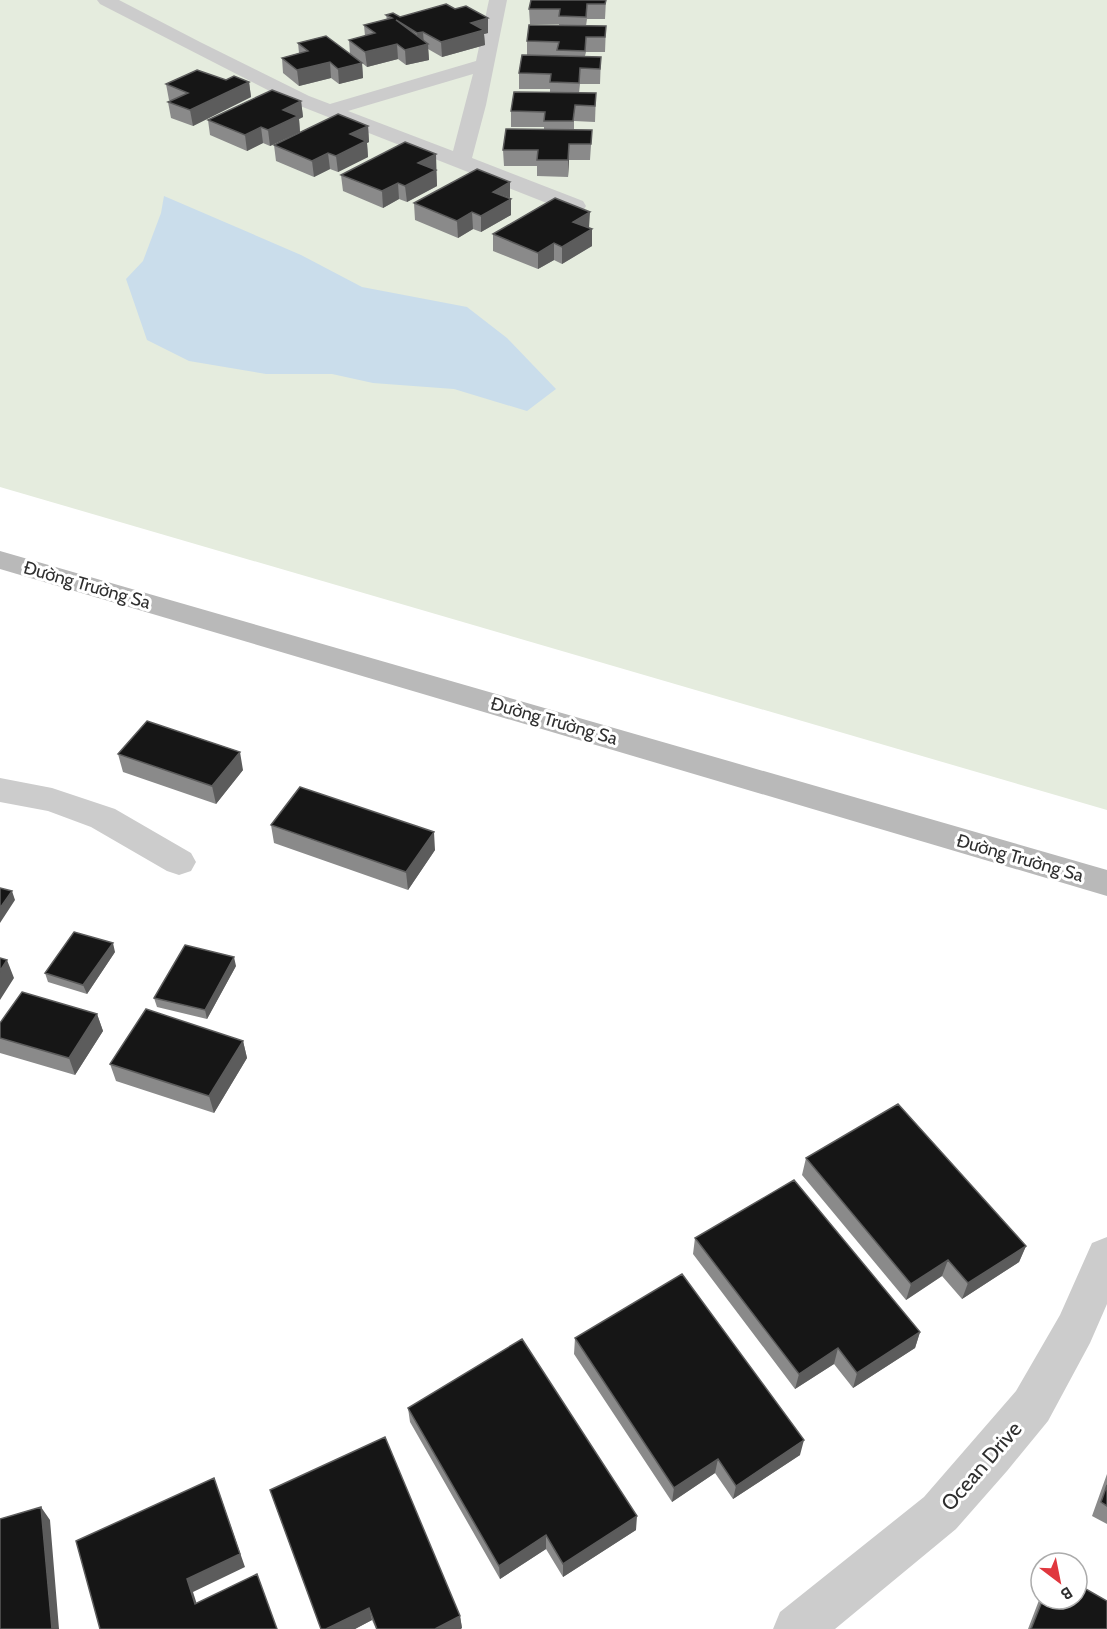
<svg xmlns="http://www.w3.org/2000/svg" width="1107" height="1629" font-family="Cabin,sans-serif">
<style>
.green{fill:#e5ecde}
.water{fill:#caddeb}
.lines{fill:none;stroke-linecap:round;stroke-linejoin:round}
.street{fill:#ccc;fill-rule:evenodd}
.secondary{fill:#b9b9b9;fill-rule:evenodd}
.wall{fill:#8a8a8a}
.shaded-wall{fill:#5c5c5c}
.building{fill:#161616;stroke:#5c5c5c;stroke-width:1.5}
.labels{text-anchor:middle;dominant-baseline:central;stroke-width:6;stroke-linejoin:round;paint-order:stroke}
.street-label{font-size:18px;fill:#2f2f2f;stroke:#fff}
.near-street-label{font-size:21px;fill:#2f2f2f;stroke:#fff}
</style>
<rect width="100%" height="100%" fill="#fff"/>
<path class="green" d="M 0,0 L 1107,0 L 1107,810 L 0,487 Z"/>
<path class="water" d="M 164,196 L 301,255 L 362,287 L 467,307 L 507,338 L 556,389 L 527,411 L 454,389 L 373,383 L 332,374 L 266,374 L 189,361 L 147,340 L 126,279 L 143,261 L 161,213 Z"/>
<g class="lines">
<path class="street" d="M 97,0 L 119,0 L 200,42 L 309,96 L 330,104 L 476,61 L 489,0 L 507,0 L 486,105 L 472,158 L 583,201 L 586,206 L 583,211 L 575,212 L 567,211 L 295,104 L 100,4 ZM 473,74 L 453,151 L 348,111 Z
M 0,778 L 52,788 L 115,809 L 191,853 L 196,862 L 191,871 L 179,875 L 167,871 L 91,827 L 48,811 L 0,802 Z
M 1107,1237 L 1107,1304 L 1090,1343 L 1048,1421 L 1007,1471 L 956,1529 L 835,1629 L 773,1629 L 780,1612 L 924,1497 L 1016,1391 L 1060,1315 L 1092,1243 Z"/>
<path class="secondary" d="M 0,551 L 1107,870 L 1107,896 L 0,569 Z"/>
</g>
<path class="wall" d="M 531,0 L 608,0 L 606,0 L 605,19 L 587,19 L 586,26 L 606,26 L 605,52 L 586,52 L 585,56 L 601,57 L 600,84 L 580,84 L 579,93 L 596,93 L 595,122 L 574,121 L 574,130 L 592,130 L 590,160 L 569,160 L 568,177 L 537,176 L 537,166 L 504,166 L 503,150 L 544,129 L 544,127 L 511,127 L 511,111 L 550,92 L 550,89 L 519,89 L 519,73 L 527,56 L 527,41 L 559,25 L 559,24 L 530,24 L 529,9 Z
M 386,15 L 488,33 L 484,34 L 485,45 L 442,57 L 428,49 L 429,60 L 406,65 L 398,59 L 367,67 L 362,63 L 363,78 L 339,84 L 331,78 L 299,86 L 283,73 L 282,58 L 299,53 L 298,43 L 350,54 L 349,40 L 365,36 L 364,25 L 387,20 Z
M 226,80 L 249,82 L 251,97 L 193,126 L 171,118 L 168,102 L 171,101 L 169,100 L 166,84 Z
M 301,101 L 303,117 L 299,119 L 300,132 L 270,146 L 263,143 L 247,151 L 210,135 L 208,120 Z
M 368,126 L 369,142 L 367,143 L 368,157 L 338,172 L 330,169 L 314,177 L 276,161 L 274,145 Z
M 437,170 L 436,171 L 437,186 L 407,202 L 399,199 L 383,208 L 343,191 L 341,175 Z
M 511,199 L 511,215 L 481,232 L 473,229 L 458,238 L 415,220 L 414,203 Z
M 589,228 L 592,246 L 562,264 L 554,260 L 538,269 L 493,251 L 493,234 Z
M 118,754 L 243,770 L 216,804 L 123,772 Z
M 271,825 L 435,850 L 408,890 L 274,843 Z
M 115,952 L 87,994 L 48,982 L 45,973 Z
M 236,966 L 207,1019 L 157,1007 L 154,998 Z
M 97,1014 L 103,1031 L 75,1075 L 0,1053 L 0,1023 Z
M 243,1041 L 247,1058 L 214,1113 L 116,1081 L 110,1064 Z
M 806,1158 L 1026,1246 L 1019,1262 L 962,1299 L 942,1276 L 906,1300 L 802,1175 Z
M 695,1238 L 920,1332 L 915,1348 L 853,1388 L 834,1364 L 795,1389 L 693,1254 Z
M 575,1338 L 800,1455 L 733,1499 L 715,1473 L 672,1502 L 574,1354 Z
M 408,1408 L 636,1530 L 563,1577 L 546,1549 L 500,1579 L 410,1422 Z
M 1107,1474 L 1107,1524 L 1092,1516 Z
M 275,1504 L 460,1616 L 462,1628 L 376,1629 L 372,1620 L 355,1629 L 321,1629 Z
M 1041,1595 L 1041,1599 L 1077,1599 L 1107,1629 L 1028,1629 Z"/>
<path class="shaded-wall" d="M 488,18 L 488,33 L 484,34 L 485,45 L 442,57 L 441,42 L 471,23 Z
M 423,32 L 424,45 L 428,44 L 429,60 L 406,65 L 405,50 L 418,47 L 417,33 Z
M 397,44 L 398,59 L 367,67 L 365,52 Z
M 330,62 L 331,78 L 299,86 L 297,70 Z
M 362,63 L 363,78 L 339,84 L 338,69 Z
M 249,82 L 251,97 L 193,126 L 190,110 Z
M 301,101 L 303,117 L 299,119 L 300,132 L 270,146 L 268,130 L 283,110 Z
M 368,126 L 369,142 L 367,143 L 368,157 L 338,172 L 336,156 L 350,134 Z
M 261,127 L 263,143 L 247,151 L 245,135 Z
M 569,144 L 569,160 L 568,177 L 568,160 Z
M 328,153 L 330,169 L 314,177 L 312,161 Z
M 436,154 L 437,186 L 407,202 L 405,186 L 418,163 Z
M 510,182 L 510,198 L 493,192 Z
M 398,183 L 399,199 L 383,208 L 382,191 Z
M 511,199 L 511,215 L 481,232 L 481,216 Z
M 472,212 L 473,229 L 458,238 L 457,221 Z
M 590,212 L 589,228 L 573,222 Z
M 592,229 L 592,246 L 562,264 L 562,247 Z
M 554,243 L 554,260 L 538,269 L 538,253 Z
M 240,752 L 243,770 L 216,804 L 212,786 Z
M 434,832 L 435,850 L 408,890 L 406,872 Z
M 12,891 L 15,900 L 0,923 L 0,908 Z
M 113,943 L 115,952 L 87,994 L 83,985 Z
M 234,957 L 236,966 L 207,1019 L 205,1010 Z
M 7,960 L 14,978 L 0,1000 L 0,971 Z
M 97,1014 L 103,1031 L 75,1075 L 69,1058 Z
M 243,1041 L 247,1058 L 214,1113 L 209,1096 Z
M 1026,1246 L 1019,1262 L 962,1299 L 968,1283 Z
M 948,1260 L 942,1276 L 906,1300 L 911,1284 Z
M 920,1332 L 915,1348 L 853,1388 L 857,1373 Z
M 838,1348 L 834,1364 L 795,1389 L 799,1374 Z
M 804,1440 L 800,1455 L 733,1499 L 736,1486 Z
M 718,1459 L 715,1473 L 672,1502 L 674,1488 Z
M 214,1478 L 245,1567 L 193,1592 L 201,1617 L 195,1604 L 187,1579 Z
M 41,1507 L 50,1520 L 59,1629 L 52,1629 Z
M 637,1516 L 636,1530 L 563,1577 L 563,1564 Z
M 546,1535 L 546,1549 L 500,1579 L 499,1566 Z
M 369,1608 L 372,1620 L 355,1629 L 326,1629 Z
M 460,1616 L 462,1628 L 461,1629 L 435,1629 Z"/>
<path class="building" d="M 531,0 L 606,0 L 605,4 L 587,4 L 586,17 L 559,16 L 560,9 L 529,9 Z
M 446,4 L 455,9 L 466,6 L 488,18 L 471,23 L 484,30 L 441,42 L 423,32 L 417,33 L 396,20 L 428,44 L 405,50 L 397,44 L 365,52 L 349,40 L 375,33 L 364,25 L 392,18 L 386,15 L 393,13 L 400,17 Z
M 529,25 L 606,26 L 605,37 L 586,37 L 585,51 L 557,50 L 559,42 L 527,41 Z
M 326,36 L 362,63 L 338,69 L 330,62 L 297,70 L 282,58 L 308,51 L 298,43 Z
M 522,55 L 601,57 L 600,69 L 580,68 L 579,83 L 550,82 L 551,74 L 519,73 Z
M 197,70 L 226,80 L 234,76 L 249,82 L 190,110 L 168,102 L 188,93 L 166,84 Z
M 272,90 L 301,101 L 283,110 L 298,116 L 268,130 L 261,127 L 245,135 L 208,120 Z
M 514,92 L 596,93 L 595,106 L 575,105 L 573,121 L 544,121 L 545,112 L 511,111 Z
M 338,114 L 368,126 L 350,134 L 366,141 L 336,156 L 328,153 L 312,161 L 274,145 Z
M 506,129 L 592,130 L 591,144 L 569,144 L 568,160 L 537,160 L 538,150 L 503,150 Z
M 405,142 L 436,154 L 418,163 L 436,170 L 405,186 L 398,183 L 382,191 L 341,175 Z
M 477,169 L 510,182 L 493,192 L 511,199 L 481,216 L 472,212 L 457,221 L 414,203 Z
M 555,198 L 590,212 L 573,222 L 592,229 L 562,247 L 554,243 L 538,253 L 493,234 Z
M 147,721 L 240,752 L 212,786 L 118,754 Z
M 300,787 L 434,832 L 406,872 L 271,825 Z
M 0,888 L 12,891 L 0,908 Z
M 74,932 L 113,943 L 83,985 L 45,973 Z
M 185,945 L 234,957 L 205,1010 L 154,998 Z
M 0,958 L 7,960 L 0,971 Z
M 22,992 L 97,1014 L 69,1058 L 0,1038 L 0,1023 Z
M 146,1009 L 243,1041 L 209,1096 L 110,1064 Z
M 898,1104 L 1026,1246 L 968,1283 L 948,1260 L 911,1284 L 806,1158 Z
M 794,1180 L 920,1332 L 857,1373 L 838,1348 L 799,1374 L 695,1238 Z
M 682,1274 L 804,1440 L 736,1486 L 718,1459 L 674,1488 L 575,1338 Z
M 522,1339 L 637,1516 L 563,1564 L 546,1535 L 499,1566 L 408,1408 Z
M 385,1437 L 460,1616 L 435,1629 L 377,1629 L 369,1608 L 326,1629 L 321,1629 L 270,1490 Z
M 214,1478 L 240,1554 L 187,1579 L 195,1604 L 257,1574 L 277,1629 L 100,1629 L 76,1541 Z
M 1107,1485 L 1107,1506 L 1101,1502 Z
M 41,1507 L 52,1629 L 0,1629 L 0,1519 Z
M 1077,1584 L 1107,1601 L 1107,1629 L 1031,1629 L 1043,1599 L 1077,1599 Z"/>
<g class="labels">
<g class="street-label">
<text transform="translate(87 585) rotate(16)">Đường Trường Sa</text>
<text transform="translate(554 721) rotate(16)">Đường Trường Sa</text>
<text transform="translate(1020 858) rotate(16)">Đường Trường Sa</text>
</g>
<g class="near-street-label">
<text transform="translate(981 1466) rotate(-49)">Ocean Drive</text>
</g>
</g>
<g transform="translate(1059 1581) rotate(148)"><circle r="28" fill="#ffffff" stroke="#acacac" stroke-width="1.5"/>
<path d="M0-4.5L10 22L0 15L-10 22Z" fill="#e0373e"/>
<text y="-9" font-size="16" font-weight="bold" text-anchor="middle" fill="#2f2f2f">B</text>
</g>
</svg>
